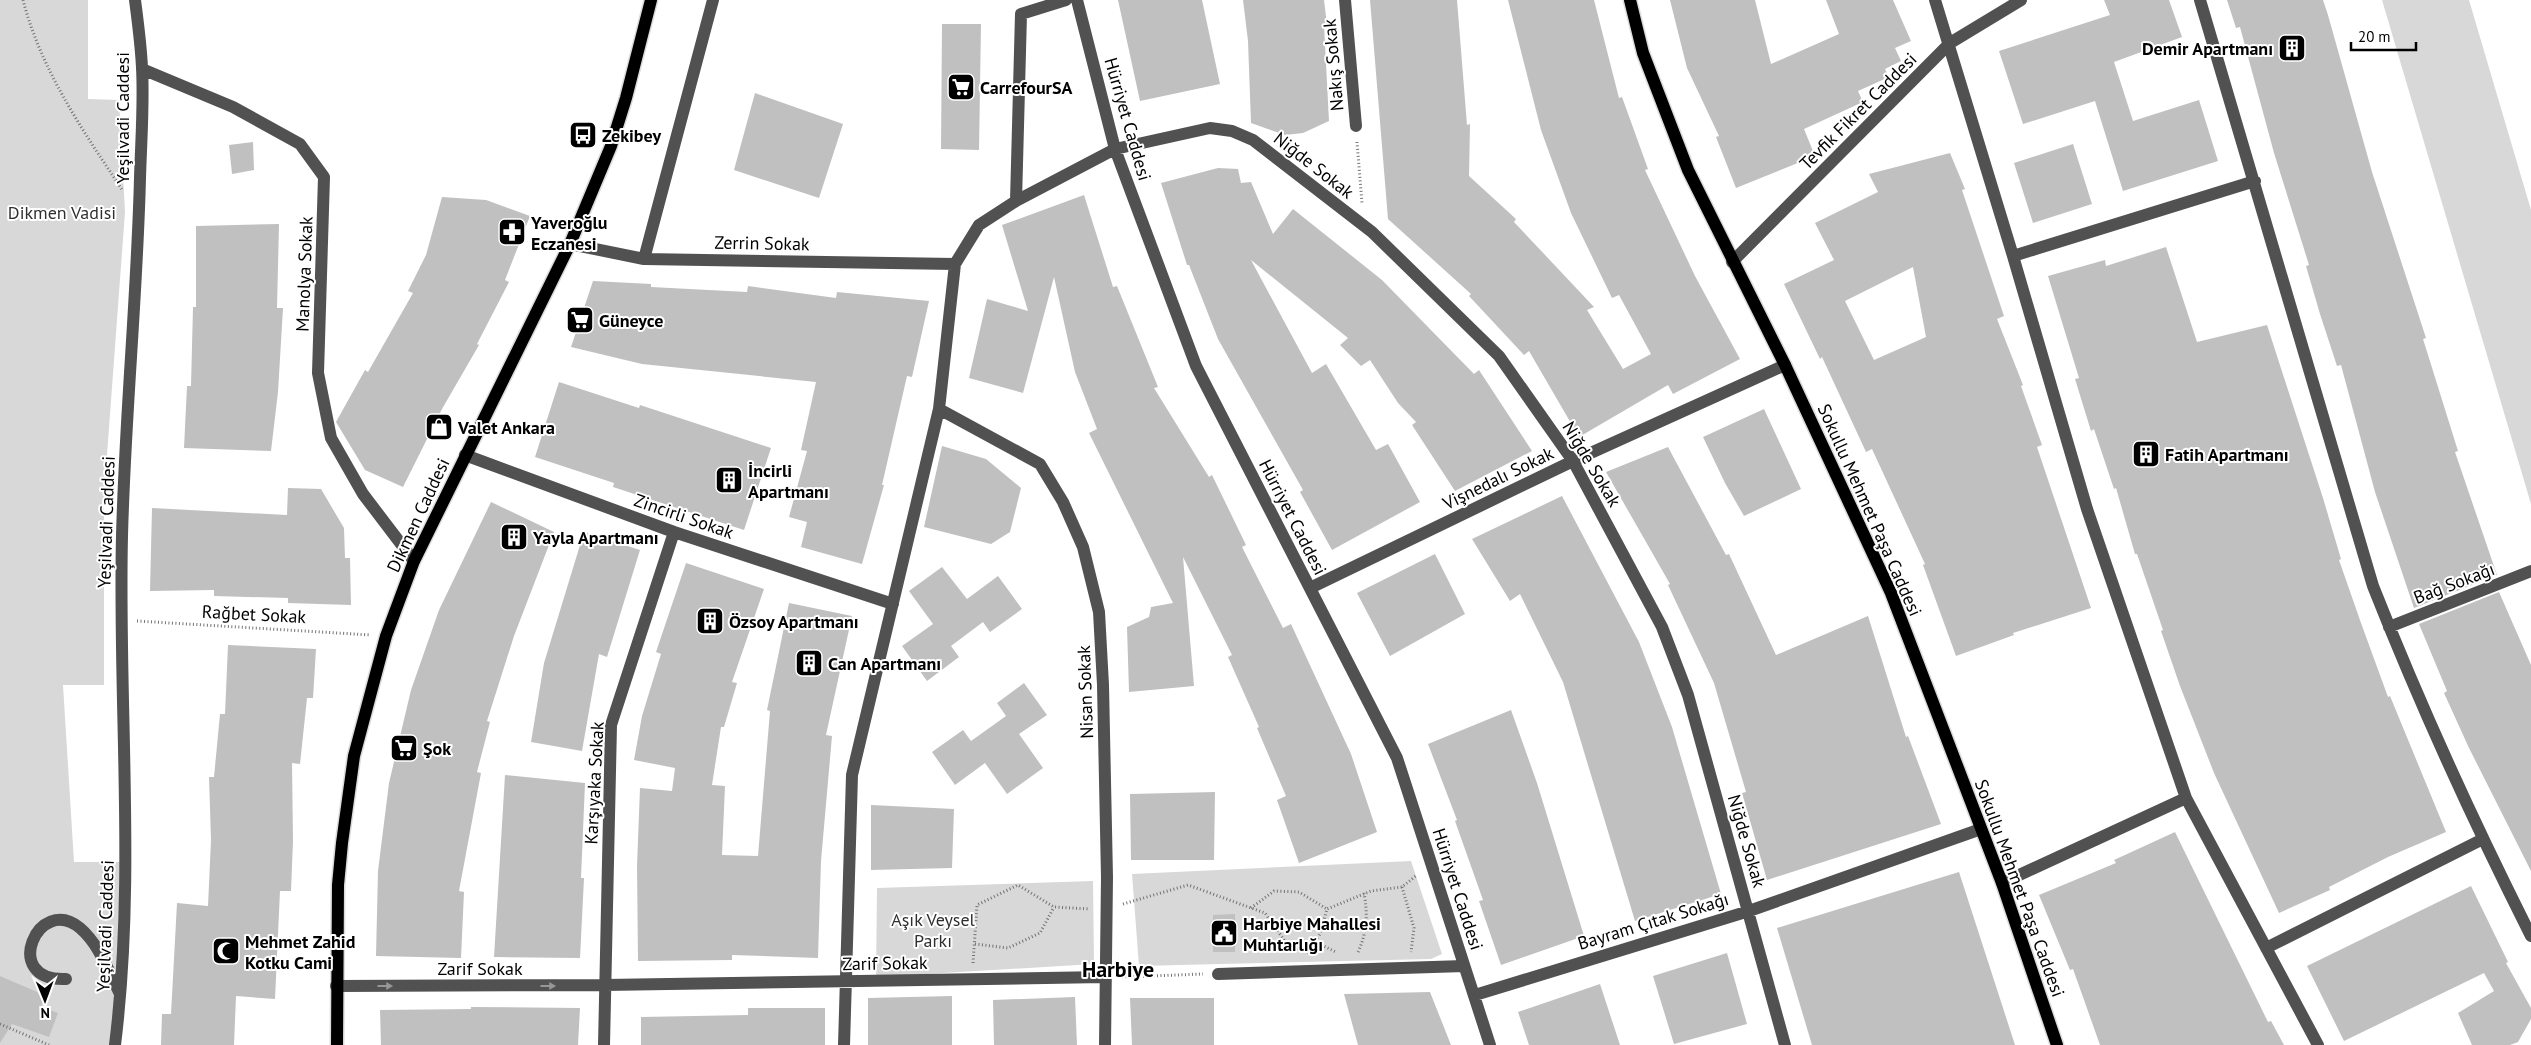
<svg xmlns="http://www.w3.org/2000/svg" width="2531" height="1045" font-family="'PT Sans',sans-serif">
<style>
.green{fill:#d8d8d8}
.building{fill:#c0c0c0;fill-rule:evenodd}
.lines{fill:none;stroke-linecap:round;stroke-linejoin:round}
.major-casing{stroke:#dbdbdb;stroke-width:15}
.path{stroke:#737373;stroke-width:3;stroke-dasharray:1 2.5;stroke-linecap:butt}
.minor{stroke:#515151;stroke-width:12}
.major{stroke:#000;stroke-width:12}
.oneway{fill:#979797}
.labels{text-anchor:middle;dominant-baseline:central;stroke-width:4;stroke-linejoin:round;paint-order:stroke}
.poi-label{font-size:18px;font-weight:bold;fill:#000;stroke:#fff;text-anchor:start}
.street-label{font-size:18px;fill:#000;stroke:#fff}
.park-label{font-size:18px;fill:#2f2f2f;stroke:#fff}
.district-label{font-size:22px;font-weight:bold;fill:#000;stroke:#fff}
</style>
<rect width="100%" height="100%" fill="#fff"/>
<path class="green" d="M 0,0 L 88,0 L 88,99 L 119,100 L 125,212 L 104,495 L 104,685 L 63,685 L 74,862 L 126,862 L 115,1045 L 0,1045 Z
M 2382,0 L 2469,0 L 2531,210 L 2531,504 Z
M 1411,861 L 1442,954 L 1431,959 L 1139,966 L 1132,874 Z
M 1093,881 L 1094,964 L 876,977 L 877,888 Z"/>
<path class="building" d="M 1118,0 L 1202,0 L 1220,84 L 1140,101 Z
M 1243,0 L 1324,0 L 1327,25 L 1324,25 L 1329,121 L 1303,133 L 1285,135 L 1251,123 L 1248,41 Z
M 1370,0 L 1457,0 L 1467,125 L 1470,124 L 1469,176 L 1516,219 L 1514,222 L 1594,307 L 1587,310 L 1623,369 L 1651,354 L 1619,295 L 1612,298 L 1571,213 L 1541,130 L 1508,0 L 1594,0 L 1619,98 L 1622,97 L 1648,169 L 1645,170 L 1695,276 L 1740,359 L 1673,394 L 1668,385 L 1579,437 L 1529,351 L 1524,355 L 1469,296 L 1471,294 L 1388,219 Z
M 1670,0 L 1755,0 L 1771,64 L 1839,34 L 1826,0 L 1893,0 L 1911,41 L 1895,48 L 1901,61 L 1885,69 L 1889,77 L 1858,91 L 1863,102 L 1804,129 L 1815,156 L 1736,188 L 1716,137 L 1719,136 L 1687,68 Z
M 2104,0 L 2169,0 L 2182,37 L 2114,62 L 2133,121 L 2199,100 L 2218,161 L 2123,191 L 2095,101 L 2023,124 L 1999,51 L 2110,15 Z
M 2227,0 L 2323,0 L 2328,15 L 2372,172 L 2426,338 L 2423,339 L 2458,451 L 2455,452 L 2497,575 L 2414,608 L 2375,492 L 2341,365 L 2337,366 L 2320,314 L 2306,266 L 2309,265 L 2274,153 L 2240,27 L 2236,28 Z
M 942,24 L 981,24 L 979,150 L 941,149 Z
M 755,93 L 843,124 L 819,198 L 734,170 Z
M 253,142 L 254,170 L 232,174 L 229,145 Z
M 2073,144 L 2092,204 L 2033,223 L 2014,163 Z
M 1950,153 L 1965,189 L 1962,190 L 2004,316 L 1997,319 L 2023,385 L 2021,386 L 2042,445 L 2037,447 L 2091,608 L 2013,633 L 2014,635 L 1956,656 L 1923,565 L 1925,564 L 1872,449 L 1866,452 L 1822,357 L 1820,359 L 1784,284 L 1834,260 L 1815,223 L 1878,192 L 1869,174 ZM 1913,267 L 1926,337 L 1874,360 L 1845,301 Z
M 1218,168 L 1238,169 L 1241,183 L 1251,182 L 1273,234 L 1293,209 L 1382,280 L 1474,374 L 1479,370 L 1532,451 L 1455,491 L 1412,425 L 1416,422 L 1398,403 L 1370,360 L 1361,366 L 1340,345 L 1348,338 L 1251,260 L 1312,373 L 1326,364 L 1376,450 L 1388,444 L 1420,502 L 1332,550 L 1300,492 L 1303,490 L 1218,339 L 1189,265 L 1187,265 L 1161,183 Z
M 1084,195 L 1113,287 L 1117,286 L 1158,387 L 1154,388 L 1209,477 L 1212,475 L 1246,545 L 1242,547 L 1283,628 L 1291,624 L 1351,754 L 1377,832 L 1299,863 L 1277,800 L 1286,796 L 1257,728 L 1259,727 L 1228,657 L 1232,655 L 1183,557 L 1194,686 L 1129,692 L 1127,627 L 1149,617 L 1151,607 L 1173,603 L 1089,433 L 1097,429 L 1075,372 L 1054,277 L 1023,393 L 969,378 L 987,299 L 1028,311 L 1002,225 Z
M 442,197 L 486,200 L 530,216 L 505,280 L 509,282 L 477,344 L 479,345 L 442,409 L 403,487 L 365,470 L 336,422 L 365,370 L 368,372 L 413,293 L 408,291 L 426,255 Z
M 279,224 L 277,308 L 283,308 L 278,392 L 271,451 L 184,448 L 187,386 L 191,386 L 193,307 L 196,307 L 196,226 Z
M 2166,247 L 2197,342 L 2267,325 L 2323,498 L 2341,559 L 2339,560 L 2361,623 L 2388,697 L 2390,696 L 2446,832 L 2388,857 L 2329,887 L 2330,890 L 2279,913 L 2214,773 L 2180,686 L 2161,631 L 2163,630 L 2137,554 L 2135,554 L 2116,488 L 2114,489 L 2094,429 L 2091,431 L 2075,379 L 2079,378 L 2048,276 L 2105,260 L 2106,266 Z
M 593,281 L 651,284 L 651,287 L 747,292 L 748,286 L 836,298 L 837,292 L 929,301 L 912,377 L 907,376 L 882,485 L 884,485 L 862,564 L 801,547 L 807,522 L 789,517 L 807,451 L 801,450 L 816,382 L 642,364 L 571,347 Z
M 559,382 L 639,408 L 640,405 L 771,448 L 744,530 L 613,487 L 614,483 L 535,457 Z
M 1764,409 L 1801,489 L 1744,516 L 1725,483 L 1703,437 Z
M 942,446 L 986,459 L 1021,488 L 1010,532 L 991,544 L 924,527 Z
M 1668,447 L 1726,555 L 1729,554 L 1776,655 L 1868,616 L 1906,737 L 1908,736 L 1941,824 L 1767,880 L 1742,793 L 1746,792 L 1714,683 L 1668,585 L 1670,584 L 1606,472 Z
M 288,488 L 321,489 L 344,528 L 345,558 L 350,558 L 351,605 L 288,603 L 288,598 L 214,596 L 214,590 L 150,591 L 152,508 L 287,515 Z
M 1562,496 L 1639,642 L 1672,727 L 1721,894 L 1635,921 L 1563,682 L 1520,594 L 1510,601 L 1472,539 Z
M 491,502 L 554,532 L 514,636 L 487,721 L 490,722 L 477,772 L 481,773 L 459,891 L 464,892 L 461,958 L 376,956 L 378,871 L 389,783 L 411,690 L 439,610 Z
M 584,532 L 640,550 L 607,657 L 599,654 L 582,751 L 531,742 L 544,663 Z
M 1435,554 L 1465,614 L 1390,656 L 1357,593 Z
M 686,563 L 764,589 L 732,682 L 737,683 L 724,727 L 721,727 L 712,785 L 725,786 L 722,855 L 758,856 L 770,711 L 767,710 L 789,603 L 852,616 L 826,735 L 832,736 L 821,861 L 818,958 L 732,955 L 732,960 L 638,961 L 637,866 L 640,788 L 672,791 L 675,768 L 634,760 L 642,716 L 661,654 L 656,652 Z
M 942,567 L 967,599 L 998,576 L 1022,609 L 990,632 L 983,622 L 951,646 L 959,657 L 927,681 L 902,646 L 933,624 L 909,591 Z
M 2499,592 L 2531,665 L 2531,871 L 2469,748 L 2444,693 L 2447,691 L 2419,624 Z
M 228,645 L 316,649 L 313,698 L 307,698 L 300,764 L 292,763 L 293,841 L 291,891 L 280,891 L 275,999 L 236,996 L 234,1045 L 161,1045 L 162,1014 L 171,1014 L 177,903 L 208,906 L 211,840 L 209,777 L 214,777 L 220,714 L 225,714 Z
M 1024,683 L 1047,715 L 1019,734 L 1043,768 L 1007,794 L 985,763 L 955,785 L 932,752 L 963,730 L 971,741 L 1006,716 L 997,703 Z
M 1511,710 L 1537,783 L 1584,936 L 1501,965 L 1479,901 L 1483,900 L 1455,821 L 1457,820 L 1428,744 Z
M 505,775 L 585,783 L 581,878 L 584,878 L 580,958 L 494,957 Z
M 1215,792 L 1214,860 L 1131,860 L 1130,794 Z
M 871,805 L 954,809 L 952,868 L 871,870 Z
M 2175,832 L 2268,1022 L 2271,1021 L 2284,1045 L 2100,1045 L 2073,969 L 2070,970 L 2039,895 L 2116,863 L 2114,860 Z
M 1959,872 L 2015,1045 L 1812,1045 L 1777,928 Z
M 2471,886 L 2508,962 L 2506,963 L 2531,1008 L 2531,1019 L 2518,1042 L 2510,1045 L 2472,1045 L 2458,1013 L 2494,991 L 2484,973 L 2344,1041 L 2307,966 Z
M 1235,914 L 1235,952 L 1213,952 L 1213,915 Z
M 1727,953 L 1747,1024 L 1674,1044 L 1653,976 Z
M 0,976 L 44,995 L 41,1007 L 58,1013 L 49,1037 L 12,1024 L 0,1043 Z
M 1600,984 L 1620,1045 L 1529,1045 L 1518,1012 Z
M 1430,992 L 1451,1045 L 1358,1045 L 1344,994 Z
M 952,996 L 952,1045 L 868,1045 L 868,998 Z
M 1075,997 L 1077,1045 L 994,1045 L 993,1000 Z
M 1130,998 L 1214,998 L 1214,1045 L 1132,1045 Z
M 471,1007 L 580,1008 L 578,1045 L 381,1045 L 380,1010 L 471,1009 Z
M 748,1008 L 825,1008 L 825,1045 L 641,1045 L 641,1017 L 748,1015 Z"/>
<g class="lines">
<g class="major-casing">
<path id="major" d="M 1630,0 L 1643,53 L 1688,170 L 1785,365 L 1891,593 L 2002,883 L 2057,1045
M 337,1045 L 338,885 L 342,843 L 354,756 L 386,636 L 414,561 L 570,244 L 611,146 L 626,98 L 651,0"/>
</g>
<path class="path" d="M 23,0 C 41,70 83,131 123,191
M 1357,142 L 1362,203
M 137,621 L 371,635
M 1402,887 L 1414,928 L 1411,952
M 1123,904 L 1188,885 L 1265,913 L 1289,947 L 1308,952 L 1320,934 L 1327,909 L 1371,891 L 1402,887 L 1417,875
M 1251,908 L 1274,891 L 1299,892 L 1327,909
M 1315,942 L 1336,952
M 975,944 L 1008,948 L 1040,933 L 1054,907
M 1358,952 C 1367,933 1368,914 1364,893
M 973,963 L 977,905 L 1018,885 L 1054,907 L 1090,909
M 1122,977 L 1203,974
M 0,1024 L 49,1045"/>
<path class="minor" d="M 1077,0 L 1115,149 L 1196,366 L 1397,758 L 1490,1045
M 1345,0 L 1356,126
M 1935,0 L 2013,256 L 2087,509 L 2186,798 L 2318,1045
M 2200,0 L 2373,586 C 2420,705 2473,821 2531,936
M 142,69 L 233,107 L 300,144 L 324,177 L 318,373 L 331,438 L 363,494 L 414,561
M 1016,201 L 1021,14 L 1066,0
M 570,244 L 644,259 L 955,264
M 2013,256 L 2255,181
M 644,259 L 713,0
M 1732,262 L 1950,43 L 2021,0
M 939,409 L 1040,464 L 1063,502 L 1083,547 L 1099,612 L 1103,685 L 1107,877 L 1105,1045
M 465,455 L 674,532 L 893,604
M 1310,588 L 1573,461 L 1785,365
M 2389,627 L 2531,571
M 2002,883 L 2186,798
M 2266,948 L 2483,839
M 1218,974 L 1464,966
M 66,979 C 0,982 38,893 80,928 C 99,944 109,972 120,994
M 336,986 L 605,985 L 1104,977
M 1475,995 L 1749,911 L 1981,829
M 115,1045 C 136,876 118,705 122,536 C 125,416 137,298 140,178 C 141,142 144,104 142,68 C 141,45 138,23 135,0
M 604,1045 L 611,725 L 674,532
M 844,1045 L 852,775 L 939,409 L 955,264 L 979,225 L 1016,201 L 1115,149 L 1210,128 L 1232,131 L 1253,140 L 1372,232 L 1499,356 L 1573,461 L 1662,627 L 1688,695 L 1785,1045"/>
<use href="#major" class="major"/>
</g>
<defs><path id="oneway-solid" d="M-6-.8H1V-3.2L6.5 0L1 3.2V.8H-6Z" transform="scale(1.25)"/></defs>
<g class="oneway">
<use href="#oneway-solid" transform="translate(385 986)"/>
<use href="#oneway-solid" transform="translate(548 986)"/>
</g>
<defs>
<g id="building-square" transform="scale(1.4375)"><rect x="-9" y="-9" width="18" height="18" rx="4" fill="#000" stroke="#fff"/><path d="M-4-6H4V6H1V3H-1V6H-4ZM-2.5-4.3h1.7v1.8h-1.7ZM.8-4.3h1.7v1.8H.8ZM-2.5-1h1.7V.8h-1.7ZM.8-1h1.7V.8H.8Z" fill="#fff"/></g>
<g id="supermarket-square" transform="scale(1.4375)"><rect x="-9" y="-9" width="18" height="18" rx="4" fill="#000" stroke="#fff"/><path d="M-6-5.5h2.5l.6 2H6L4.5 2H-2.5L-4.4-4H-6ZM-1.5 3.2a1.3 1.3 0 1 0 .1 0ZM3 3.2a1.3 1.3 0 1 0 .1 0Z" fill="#fff"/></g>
<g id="bus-square" transform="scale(1.4375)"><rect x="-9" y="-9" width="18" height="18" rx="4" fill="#000" stroke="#fff"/><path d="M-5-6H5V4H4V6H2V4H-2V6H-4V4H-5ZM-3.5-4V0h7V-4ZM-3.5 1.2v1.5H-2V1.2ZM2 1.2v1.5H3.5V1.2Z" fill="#fff"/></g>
<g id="pharmacy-square" transform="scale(1.4375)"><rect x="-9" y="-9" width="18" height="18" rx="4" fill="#000" stroke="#fff"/><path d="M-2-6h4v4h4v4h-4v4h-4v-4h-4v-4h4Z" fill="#fff"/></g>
<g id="shop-square" transform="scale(1.4375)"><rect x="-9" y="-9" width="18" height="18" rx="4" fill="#000" stroke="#fff"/><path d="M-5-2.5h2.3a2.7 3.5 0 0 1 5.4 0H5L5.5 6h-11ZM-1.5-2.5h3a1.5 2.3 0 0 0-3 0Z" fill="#fff"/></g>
<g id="civic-square" transform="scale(1.4375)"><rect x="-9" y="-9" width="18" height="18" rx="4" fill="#000" stroke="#fff"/><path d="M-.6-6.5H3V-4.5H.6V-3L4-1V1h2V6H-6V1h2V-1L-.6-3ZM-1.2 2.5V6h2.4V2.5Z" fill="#fff"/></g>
<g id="mosque-square" transform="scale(1.4375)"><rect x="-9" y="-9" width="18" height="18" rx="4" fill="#000" stroke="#fff"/><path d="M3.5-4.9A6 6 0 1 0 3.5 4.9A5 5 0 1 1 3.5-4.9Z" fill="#fff"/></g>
</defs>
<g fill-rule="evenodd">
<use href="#building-square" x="2292" y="48"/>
<use href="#supermarket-square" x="961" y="87"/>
<use href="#bus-square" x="583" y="135"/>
<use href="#pharmacy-square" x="512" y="232"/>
<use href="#supermarket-square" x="580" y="320"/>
<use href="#shop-square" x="439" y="427"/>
<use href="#building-square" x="2146" y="454"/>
<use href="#building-square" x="729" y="480"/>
<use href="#building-square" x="514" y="537"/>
<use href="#building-square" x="710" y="621"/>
<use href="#building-square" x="809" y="663"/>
<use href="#supermarket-square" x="404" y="748"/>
<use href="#civic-square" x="1224" y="933"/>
<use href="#mosque-square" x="226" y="951"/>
</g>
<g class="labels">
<g class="poi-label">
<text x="2273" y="48" text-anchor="end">Demir Apartmanı</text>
<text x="980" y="87">CarrefourSA</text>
<text x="602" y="135">Zekibey</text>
<text x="531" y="222">Yaveroğlu<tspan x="531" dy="21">Eczanesi</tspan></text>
<text x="599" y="320">Güneyce</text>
<text x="458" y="427">Valet Ankara</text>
<text x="2165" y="454">Fatih Apartmanı</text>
<text x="748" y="470">İncirli<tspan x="748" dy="21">Apartmanı</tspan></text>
<text x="533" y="537">Yayla Apartmanı</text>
<text x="729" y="621">Özsoy Apartmanı</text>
<text x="828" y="663">Can Apartmanı</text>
<text x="423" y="748">Şok</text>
<text x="1243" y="923">Harbiye Mahallesi<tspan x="1243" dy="21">Muhtarlığı</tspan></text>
<text x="245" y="941">Mehmet Zahid<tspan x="245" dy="21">Kotku Cami</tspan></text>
</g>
<g class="street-label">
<text transform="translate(1333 65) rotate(-95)">Nakış Sokak</text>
<text transform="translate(1858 111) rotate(-45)">Tevfik Fikret Caddesi</text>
<text transform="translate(122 118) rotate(-90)">Yeşilvadi Caddesi</text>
<text transform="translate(1128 119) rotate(74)">Hürriyet Caddesi</text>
<text transform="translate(1314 165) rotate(38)">Niğde Sokak</text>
<text transform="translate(762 243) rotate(1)">Zerrin Sokak</text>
<text transform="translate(304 274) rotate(-88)">Manolya Sokak</text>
<text transform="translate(1592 464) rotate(59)">Niğde Sokak</text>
<text transform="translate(1498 478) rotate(-26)">Vişnedalı Sokak</text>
<text transform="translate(1870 510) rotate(66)">Sokullu Mehmet Paşa Caddesi</text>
<text transform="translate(418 515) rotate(-65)">Dikmen Caddesi</text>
<text transform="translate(684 516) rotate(19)">Zincirli Sokak</text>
<text transform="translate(1293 517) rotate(63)">Hürriyet Caddesi</text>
<text transform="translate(106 522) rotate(-88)">Yeşilvadi Caddesi</text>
<text transform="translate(2454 583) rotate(-21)">Bağ Sokağı</text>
<text transform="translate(254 614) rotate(3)">Rağbet Sokak</text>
<text transform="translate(1085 692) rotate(-92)">Nisan Sokak</text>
<text transform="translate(594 783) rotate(-87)">Karşıyaka Sokak</text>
<text transform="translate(1747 841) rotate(74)">Niğde Sokak</text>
<text transform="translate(2020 888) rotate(70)">Sokullu Mehmet Paşa Caddesi</text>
<text transform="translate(1458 889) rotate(72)">Hürriyet Caddesi</text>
<text transform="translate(1653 921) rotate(-17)">Bayram Çıtak Sokağı</text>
<text transform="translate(105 926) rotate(-88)">Yeşilvadi Caddesi</text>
<text transform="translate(885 963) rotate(-1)">Zarif Sokak</text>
<text x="480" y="968">Zarif Sokak</text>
</g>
<g class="park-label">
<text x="62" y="212">Dikmen Vadisi</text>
<text x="933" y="919">Aşık Veysel<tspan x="933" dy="21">Parkı</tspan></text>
</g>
<g class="district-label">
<text x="1118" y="969">Harbiye</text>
</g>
</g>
<g transform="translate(45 1000) rotate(179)" stroke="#ffffff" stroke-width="4" paint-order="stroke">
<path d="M0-4L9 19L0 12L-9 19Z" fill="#000000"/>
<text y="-8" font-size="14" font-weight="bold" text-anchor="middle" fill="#000000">N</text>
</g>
<path d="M2351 42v8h65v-8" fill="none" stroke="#000000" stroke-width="2.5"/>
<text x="2358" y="42" font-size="15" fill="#000000" stroke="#ffffff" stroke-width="4" paint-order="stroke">20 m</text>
</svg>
